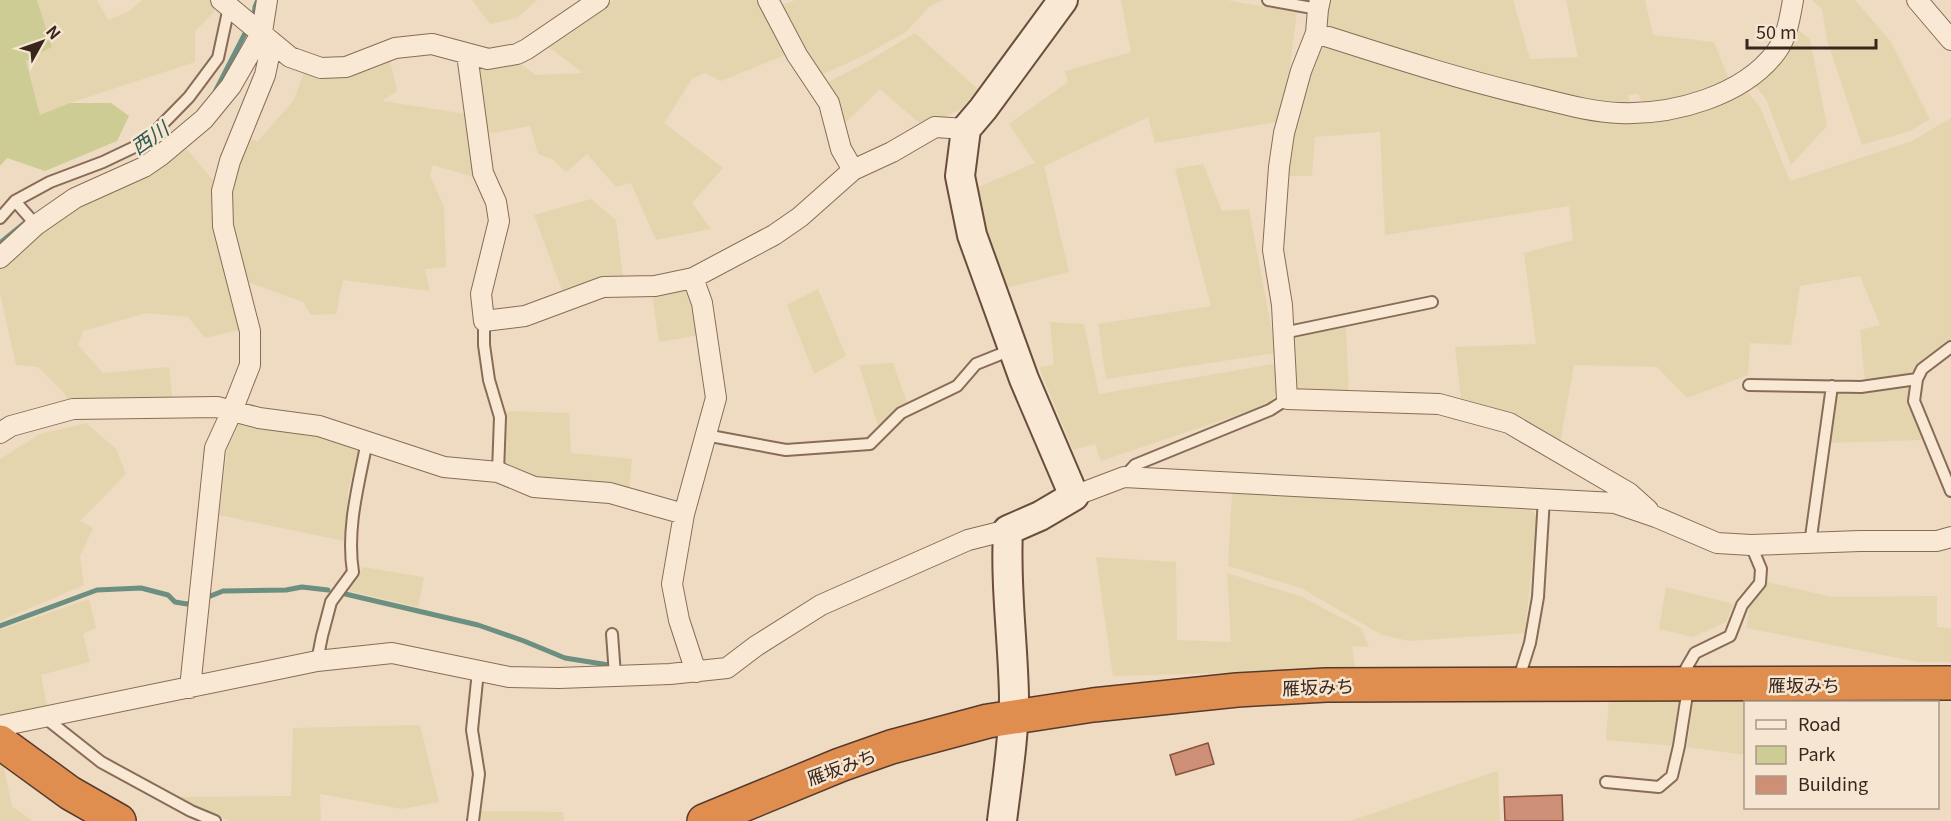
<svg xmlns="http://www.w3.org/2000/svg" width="1951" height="821" font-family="Georgia,'Noto Sans JP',serif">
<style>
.farmland{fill:#e4d5ae}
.green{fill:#cdcc95}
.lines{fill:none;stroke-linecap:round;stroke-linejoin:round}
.stream{stroke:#6b8f81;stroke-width:5}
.building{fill:#cd8f76;stroke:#88523e;stroke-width:1.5}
.lane-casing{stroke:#886c58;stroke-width:14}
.street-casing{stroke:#886c58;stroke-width:22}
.secondary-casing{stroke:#6a4d3c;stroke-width:32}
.highway-casing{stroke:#563b2d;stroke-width:36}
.lane{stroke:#f9e9d4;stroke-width:10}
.street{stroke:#f9e9d4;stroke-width:20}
.secondary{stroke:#f9e9d4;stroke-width:28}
.highway{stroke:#e08e50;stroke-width:33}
.labels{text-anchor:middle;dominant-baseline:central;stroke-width:5;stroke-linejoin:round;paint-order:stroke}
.street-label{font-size:18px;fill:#38261d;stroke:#f6e6d1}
.water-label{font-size:20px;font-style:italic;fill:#2c584f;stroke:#f6e6d1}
</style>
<rect width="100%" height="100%" fill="#efdbc1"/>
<path class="farmland" d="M 37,0 L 97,0 L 108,20 L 130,11 L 142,0 L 213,0 L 214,12 L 195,31 L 195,62 L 70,103 L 40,116 L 26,61 L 52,47 Z
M 472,0 L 537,0 L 517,18 L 490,24 Z
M 614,0 L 763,0 L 790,53 L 721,81 L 705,73 L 692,79 L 664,123 L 723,168 L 692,203 L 711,229 L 656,240 L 631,183 L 616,187 L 587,154 L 566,172 L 552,159 L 538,154 L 530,126 L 483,135 L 475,63 L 515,60 L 536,75 L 583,73 L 546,45 Z
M 795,0 L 944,0 L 930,6 L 906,32 L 863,56 L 819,76 L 778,7 Z
M 1121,0 L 1227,0 L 1297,13 L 1288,80 L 1277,122 L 1155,143 L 1148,117 L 1044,166 L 1069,272 L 1002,289 L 971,190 L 1035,163 L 1009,124 L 1068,82 L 1065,71 L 1131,52 Z
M 1325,0 L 1513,0 L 1530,59 L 1578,57 L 1566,0 L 1645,0 L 1653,35 L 1714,42 L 1729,79 L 1674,98 L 1644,106 L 1638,94 L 1628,95 L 1632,107 L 1579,101 L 1323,30 Z
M 1812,0 L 1855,0 L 1891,42 L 1930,119 L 1910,131 L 1862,145 L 1827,40 L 1822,9 Z
M 1797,29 L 1810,39 L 1827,126 L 1791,165 L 1766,99 L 1752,82 Z
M 915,33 L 978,89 L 961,109 L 924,127 L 880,89 L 843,125 L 826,83 L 856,68 Z
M 1326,44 L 1600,120 L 1672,119 L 1745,89 L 1760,107 L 1790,181 L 1912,141 L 1951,118 L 1951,339 L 1914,372 L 1865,381 L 1860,330 L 1880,325 L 1860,276 L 1800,286 L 1791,345 L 1750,343 L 1748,375 L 1687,398 L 1657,367 L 1574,365 L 1560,443 L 1517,417 L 1461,398 L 1455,347 L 1536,344 L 1524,253 L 1573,240 L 1569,206 L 1385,235 L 1380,132 L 1315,137 L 1312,176 L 1287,176 L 1294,120 L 1317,46 Z
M 390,60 L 397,91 L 382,101 L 467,114 L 477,178 L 433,165 L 430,175 L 444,207 L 446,267 L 425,269 L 430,291 L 343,280 L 336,314 L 311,315 L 303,302 L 248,282 L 228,226 L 228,191 L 246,138 L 258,141 L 294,100 L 304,72 Z
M 184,146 L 217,185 L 240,330 L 205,338 L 188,317 L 146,313 L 83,331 L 78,345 L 103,373 L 169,367 L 173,403 L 72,404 L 64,393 L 38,367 L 16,365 L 0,294 L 0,262 L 45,224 Z
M 1203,164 L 1222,211 L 1249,209 L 1276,353 L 1106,379 L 1098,324 L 1211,306 L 1175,169 Z
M 591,199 L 616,220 L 623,277 L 595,282 L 563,293 L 534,215 Z
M 689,287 L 699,335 L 659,342 L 652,294 Z
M 818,289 L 846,356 L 814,374 L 787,305 Z
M 1050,322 L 1084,324 L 1099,394 L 1274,364 L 1278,392 L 1267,405 L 1101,461 L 1095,444 L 1073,450 L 1039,367 L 1054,365 Z
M 1346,326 L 1349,396 L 1291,393 L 1289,338 Z
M 893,363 L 908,405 L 878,425 L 859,365 Z
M 1909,386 L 1909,403 L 1922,440 L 1829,443 L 1837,392 L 1861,393 Z
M 506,411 L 569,413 L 571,453 L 632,459 L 629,491 L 535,484 L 502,469 Z
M 239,421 L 323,434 L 360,445 L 348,490 L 344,541 L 219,515 L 227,450 Z
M 86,423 L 116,449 L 126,474 L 80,521 L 93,528 L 80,556 L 84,585 L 0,621 L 0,459 L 40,434 Z
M 1232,493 L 1531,508 L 1537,517 L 1525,633 L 1409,641 L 1382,635 L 1301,588 L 1228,566 Z
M 1096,557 L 1176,562 L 1177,640 L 1231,642 L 1227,573 L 1302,597 L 1361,628 L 1369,647 L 1352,646 L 1355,669 L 1113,676 Z
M 363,567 L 424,577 L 418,607 L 349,591 Z
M 1767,582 L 1832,597 L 1937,596 L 1937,627 L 1951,628 L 1951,662 L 1918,662 L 1747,628 L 1749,606 Z
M 1666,587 L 1733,604 L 1726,622 L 1693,637 L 1659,629 Z
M 89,599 L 96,628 L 83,634 L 90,662 L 41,675 L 47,707 L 0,718 L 0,630 Z
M 1609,700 L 1680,700 L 1675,746 L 1606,740 Z
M 1900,700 L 1900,702 L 1746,702 L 1745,755 L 1687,747 L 1693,702 Z
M 420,725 L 439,802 L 402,809 L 320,794 L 321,821 L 229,821 L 174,797 L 291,796 L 293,728 Z
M 0,749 L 12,806 L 33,821 L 0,821 Z
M 1498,771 L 1500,821 L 1350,821 L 1497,771 Z
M 481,811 L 563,812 L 564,821 L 480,821 Z"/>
<path class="green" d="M 0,0 L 37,0 L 52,47 L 26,61 L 40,115 L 70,103 L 111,103 L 129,116 L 117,141 L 45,171 L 7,158 L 0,166 Z"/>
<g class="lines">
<path class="stream" d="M 216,90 L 254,16 L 255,7 L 258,0
M 0,243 L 27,221
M 341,593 L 478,625 L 524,641 L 565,658 L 615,666
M 203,599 L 223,591 L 286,590 L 302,587 L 328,590
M 0,626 L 97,590 L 141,588 L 168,595 L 175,602 L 187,604 L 194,602"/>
</g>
<path class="building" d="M 1208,743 L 1214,764 L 1176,775 L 1170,755 Z
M 1562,795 L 1563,821 L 1505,821 L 1504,797 Z"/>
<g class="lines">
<g class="lane-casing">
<path id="lane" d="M 1268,0 L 1318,9
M 15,201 L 36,225
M 0,218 L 15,201 L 50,182 L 103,162 L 145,142 L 189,97 L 218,58 L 229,7
M 484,321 L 484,345 L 489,380 L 500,417 L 498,472
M 1283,333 L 1432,302
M 1951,347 L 1922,369 L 1917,379 L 1914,401 L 1951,491
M 1749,385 L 1861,387 L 1917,379
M 705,435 L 786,450 L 870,444 L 901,413 L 957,386 L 976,364 L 1011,350
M 1124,477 L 1135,465 L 1270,410 L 1287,399
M 1810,544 L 1832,386
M 612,634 L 615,675
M 317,661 L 322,636 L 331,602 L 353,572 C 346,528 359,483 367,441
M 1680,679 L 1695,653 L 1730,636 L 1742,605 L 1760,583 L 1761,569 L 1751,545
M 1518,681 L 1530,643 L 1538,597 L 1544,498
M 44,717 L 101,762 L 191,811 L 215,821
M 1606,782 L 1659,787 L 1672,776 L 1679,746 L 1688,688
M 473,821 L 479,774 L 472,730 L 478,671"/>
</g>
<g class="street-casing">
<path id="street" d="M 221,0 L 290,57 L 321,68 L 346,67 L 395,48 L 432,44 L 488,59 L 517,54 L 527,49 L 599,0
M 768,0 L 797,55 L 829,103 L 841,149 L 853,170
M 1320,0 L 1318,9 L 1316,33 L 1301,71 L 1284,133 L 1279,167 L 1273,250 L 1282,305 L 1287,399 L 1439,404 L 1509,423 L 1629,493 L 1648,510
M 1917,0 L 1951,40
M 1316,33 C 1388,56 1458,79 1531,96 C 1560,103 1590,112 1620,113 C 1673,115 1743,96 1776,52 C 1787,38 1790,17 1793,0
M 467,54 L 483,173 L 496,202 L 499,221 L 481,294 L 484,321 L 525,316 L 603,287 L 655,286 L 693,278 L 774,235 L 800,217 L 853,170 L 892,152 L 935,127 L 966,129
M 0,258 L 36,225 L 75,198 L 144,167 L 160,156 L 204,119 L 231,86 L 262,32 L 267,0
M 693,278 L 702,303 L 716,398 L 684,514 L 672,584 L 679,620 L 696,672
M 0,433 L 11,426 L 73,409 L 217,407 L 259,418 L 319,426 L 444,467 L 498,472 L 534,487 L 610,493 L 684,514
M 1074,496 L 1124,477 L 1615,503 L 1656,517 L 1717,543 L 1751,545 L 1860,541 L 1937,541 L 1951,537
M 190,688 L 215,448 L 232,411 L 250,365 L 250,331 L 223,226 L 222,191 L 230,161 L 265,75 L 272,42
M 0,726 L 317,661 L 392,653 L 509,677 L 559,678 L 670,674 L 727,668 L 756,646 L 821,605 L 968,540 L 1008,530"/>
</g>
<g class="secondary-casing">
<path id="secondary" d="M 1002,821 C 1007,780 1014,738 1014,697 C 1013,641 1005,586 1008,530 L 1040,516 L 1074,496 L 1024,379 L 972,235 L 960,176 L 966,129 L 983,109 L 1063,0"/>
</g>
<g class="highway-casing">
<path id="highway" d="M 0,742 L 70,793 L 119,821
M 704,821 L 840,765 L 891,747 L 988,721 L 1093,705 L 1237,690 L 1326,685 L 1951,683"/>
</g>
<use href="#lane" class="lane"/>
<use href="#street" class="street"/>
<use href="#secondary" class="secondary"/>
<use href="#highway" class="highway"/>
</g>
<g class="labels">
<g class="street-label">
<text x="1804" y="684">雁坂みち</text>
<text transform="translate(1318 686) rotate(-2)">雁坂みち</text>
<text transform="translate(841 766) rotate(-20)">雁坂みち</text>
</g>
<g class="water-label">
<text transform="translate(149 137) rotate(-35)">西川</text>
</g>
</g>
<rect x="1744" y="701" width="195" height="108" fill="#f6e6d1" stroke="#aa9989" stroke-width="1.5"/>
<rect x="1756" y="720" width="30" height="9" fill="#f9e9d4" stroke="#aa9989" stroke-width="1.5"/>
<text x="1798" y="731" font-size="18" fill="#38261d">Road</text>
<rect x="1756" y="746" width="30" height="18" fill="#cdcc95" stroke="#aa9989" stroke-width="1.5"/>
<text x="1798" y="761" font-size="18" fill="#38261d">Park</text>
<rect x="1756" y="776" width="30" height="18" fill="#cd8f76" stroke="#aa9989" stroke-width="1.5"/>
<text x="1798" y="791" font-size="18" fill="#38261d">Building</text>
<g transform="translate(42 42) rotate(50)" stroke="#f6e6d1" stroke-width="4.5" paint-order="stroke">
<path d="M0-4.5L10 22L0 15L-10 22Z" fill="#38261d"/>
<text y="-9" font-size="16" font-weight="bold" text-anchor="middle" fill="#38261d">N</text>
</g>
<path d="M1747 39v9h129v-9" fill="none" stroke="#38261d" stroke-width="3"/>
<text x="1756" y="39" font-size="18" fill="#38261d" stroke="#f6e6d1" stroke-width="4.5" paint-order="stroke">50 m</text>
</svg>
